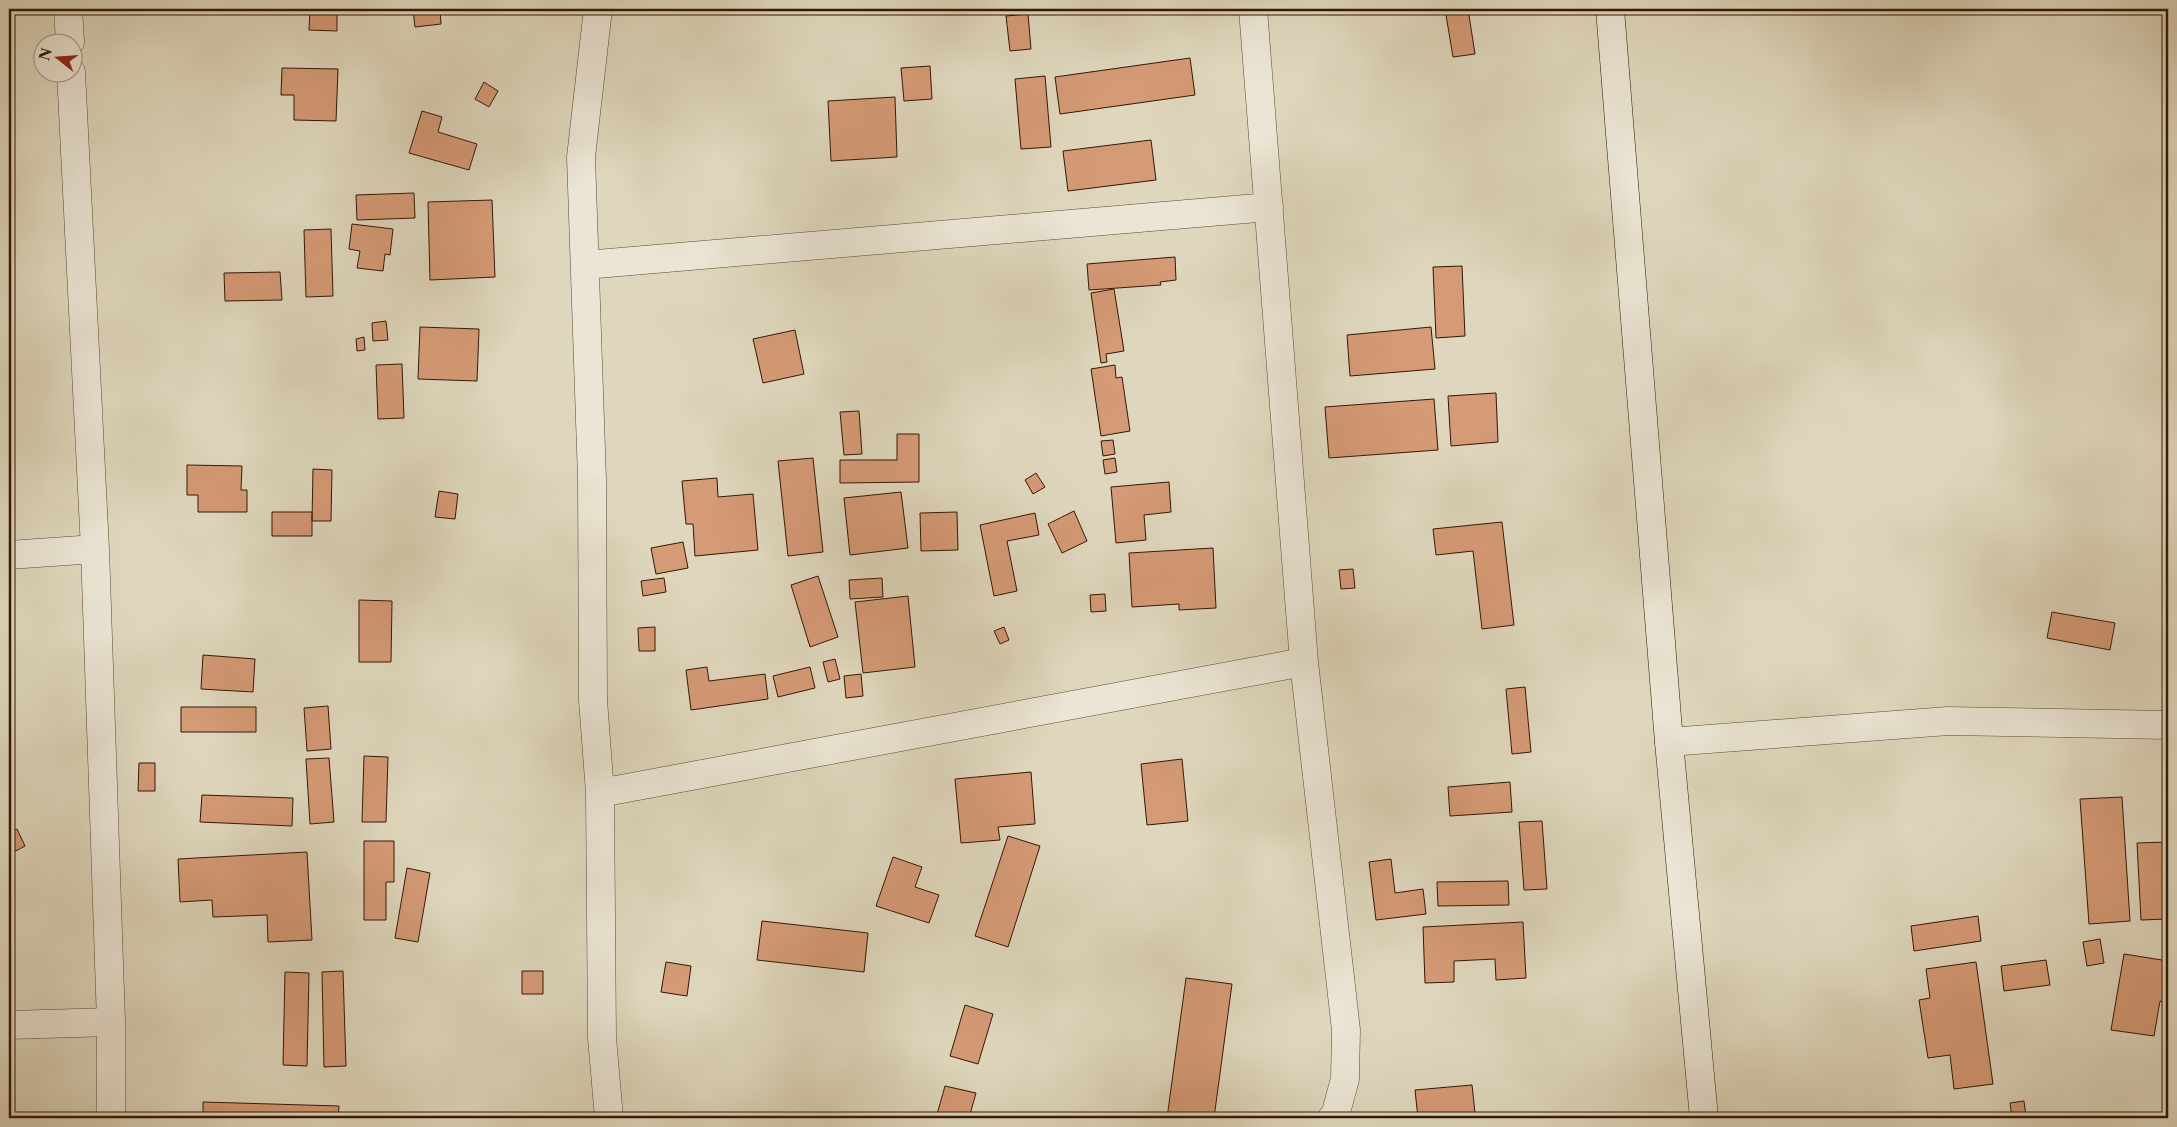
<svg xmlns="http://www.w3.org/2000/svg" width="2177" height="1127" font-family="'Libre Caslon Text',serif">
<style>
.building{fill:#d59a76;stroke:#331704}
.lines{fill:none;stroke-linecap:round;stroke-linejoin:round}
.street-casing{stroke:#5e4732;stroke-width:29}
.secondary-casing{stroke:#331704;stroke-width:29}
.street{stroke:#eae5d4;stroke-width:28}
.secondary{stroke:#eae5d4;stroke-width:28}
</style>
<rect width="100%" height="100%" fill="#dfd7bd"/>
<filter id="stains"><feTurbulence type="fractalNoise" baseFrequency=".004" numOctaves="4"/><feColorMatrix values="0 0 0 0 .2 0 0 0 0 .09 0 0 0 0 .02 0 0 0 .5 -.17"/></filter>
<radialGradient id="worn" r=".72"><stop offset=".6" stop-color="#630" stop-opacity="0"/><stop offset="1" stop-color="#630" stop-opacity=".3"/></radialGradient>
<path class="building" d="M 310,9 L 337,9 L 337,31 L 309,30 Z
M 413,9 L 440,9 L 441,24 L 415,27 Z
M 1445,9 L 1468,9 L 1475,54 L 1453,57 Z
M 1028,14 L 1031,49 L 1010,51 L 1006,16 Z
M 1190,58 L 1195,95 L 1060,114 L 1055,77 Z
M 930,66 L 932,99 L 904,101 L 901,68 Z
M 282,68 L 338,69 L 336,121 L 294,120 L 294,95 L 281,95 Z
M 1045,76 L 1051,147 L 1021,149 L 1015,79 Z
M 484,82 L 498,91 L 489,107 L 475,99 Z
M 895,97 L 897,157 L 831,161 L 828,101 Z
M 422,111 L 442,117 L 438,132 L 477,144 L 469,170 L 409,153 Z
M 1151,140 L 1156,180 L 1068,191 L 1063,151 Z
M 414,193 L 415,218 L 357,220 L 356,195 Z
M 492,200 L 495,277 L 430,280 L 428,202 Z
M 352,224 L 393,229 L 390,255 L 385,254 L 383,271 L 357,268 L 360,251 L 349,249 Z
M 331,229 L 333,296 L 306,297 L 304,230 Z
M 1175,257 L 1176,280 L 1160,282 L 1161,285 L 1089,290 L 1087,264 Z
M 1462,266 L 1465,336 L 1436,338 L 1433,267 Z
M 280,272 L 282,300 L 225,301 L 224,273 Z
M 1114,289 L 1124,351 L 1106,354 L 1107,362 L 1101,363 L 1091,293 Z
M 386,321 L 388,340 L 373,341 L 372,323 Z
M 420,327 L 479,329 L 477,381 L 418,379 Z
M 1431,327 L 1435,369 L 1350,376 L 1347,335 Z
M 795,330 L 804,374 L 763,383 L 753,339 Z
M 364,337 L 365,350 L 357,351 L 356,339 Z
M 402,364 L 404,418 L 378,419 L 376,365 Z
M 1115,365 L 1116,378 L 1122,377 L 1130,431 L 1101,436 L 1091,369 Z
M 1496,393 L 1498,442 L 1451,446 L 1448,396 Z
M 1434,399 L 1438,450 L 1329,458 L 1325,407 Z
M 859,411 L 862,454 L 844,455 L 840,412 Z
M 897,434 L 919,434 L 919,482 L 840,483 L 840,460 L 897,460 Z
M 1113,440 L 1115,454 L 1103,456 L 1101,441 Z
M 813,458 L 823,552 L 788,556 L 778,461 Z
M 1115,458 L 1117,472 L 1105,474 L 1103,460 Z
M 187,465 L 242,466 L 241,490 L 247,490 L 247,512 L 198,512 L 198,495 L 187,495 Z
M 313,469 L 332,470 L 331,521 L 312,521 Z
M 1036,473 L 1045,487 L 1033,494 L 1025,480 Z
M 717,478 L 718,497 L 753,494 L 758,550 L 695,556 L 693,524 L 686,524 L 682,481 Z
M 1169,482 L 1171,512 L 1144,515 L 1146,540 L 1116,543 L 1111,487 Z
M 439,491 L 458,494 L 455,519 L 435,517 Z
M 901,492 L 908,548 L 850,555 L 844,498 Z
M 1074,511 L 1087,541 L 1062,553 L 1048,524 Z
M 272,512 L 312,512 L 312,536 L 272,536 Z
M 957,512 L 958,550 L 921,551 L 920,513 Z
M 1035,513 L 1039,535 L 1007,541 L 1017,591 L 994,596 L 980,525 Z
M 1502,522 L 1514,625 L 1482,629 L 1473,551 L 1436,555 L 1433,529 Z
M 683,542 L 688,568 L 656,574 L 651,548 Z
M 1213,548 L 1216,608 L 1179,610 L 1179,604 L 1132,607 L 1129,553 Z
M 1353,569 L 1355,588 L 1341,589 L 1339,570 Z
M 818,576 L 838,637 L 810,647 L 791,585 Z
M 664,578 L 666,592 L 643,596 L 641,581 Z
M 882,578 L 883,597 L 850,599 L 849,580 Z
M 1105,594 L 1106,611 L 1091,612 L 1090,595 Z
M 908,596 L 915,667 L 863,673 L 855,602 Z
M 359,600 L 392,601 L 391,662 L 359,662 Z
M 2052,612 L 2115,623 L 2110,650 L 2047,638 Z
M 655,627 L 655,651 L 639,651 L 638,628 Z
M 1004,627 L 1009,640 L 1000,644 L 994,631 Z
M 203,655 L 255,659 L 253,692 L 201,689 Z
M 835,659 L 840,679 L 828,682 L 823,662 Z
M 707,667 L 709,681 L 765,674 L 768,699 L 691,710 L 686,670 Z
M 810,667 L 815,688 L 778,697 L 773,676 Z
M 861,674 L 863,696 L 846,698 L 844,676 Z
M 1525,687 L 1531,752 L 1512,754 L 1506,689 Z
M 328,706 L 331,749 L 307,751 L 304,708 Z
M 181,707 L 256,707 L 256,732 L 181,732 Z
M 364,756 L 388,757 L 386,822 L 362,822 Z
M 329,758 L 334,822 L 310,824 L 306,759 Z
M 1182,759 L 1188,821 L 1147,825 L 1141,764 Z
M 139,763 L 155,763 L 155,791 L 138,791 Z
M 1031,772 L 1035,824 L 998,827 L 1000,840 L 961,843 L 955,779 Z
M 1510,782 L 1512,812 L 1450,816 L 1448,787 Z
M 202,795 L 293,798 L 292,826 L 200,822 Z
M 2122,797 L 2130,921 L 2089,924 L 2080,799 Z
M 1542,821 L 1547,889 L 1524,890 L 1519,822 Z
M 17,829 L 25,846 L 12,853 L 9,845 L 9,833 Z
M 1008,836 L 1040,846 L 1008,947 L 975,936 Z
M 364,841 L 394,841 L 394,882 L 386,882 L 386,920 L 364,920 Z
M 2168,842 L 2168,919 L 2141,920 L 2137,843 Z
M 307,852 L 312,940 L 268,942 L 267,915 L 213,917 L 212,900 L 180,902 L 178,859 Z
M 893,857 L 922,867 L 915,887 L 939,895 L 929,923 L 876,906 Z
M 1391,859 L 1395,893 L 1423,889 L 1426,914 L 1376,920 L 1369,862 Z
M 407,868 L 430,873 L 418,942 L 395,938 Z
M 1508,881 L 1509,905 L 1438,906 L 1437,882 Z
M 1978,916 L 1981,941 L 1914,951 L 1911,926 Z
M 762,921 L 868,933 L 864,972 L 757,960 Z
M 1523,922 L 1526,978 L 1496,980 L 1495,959 L 1454,961 L 1454,982 L 1425,983 L 1423,927 Z
M 2100,939 L 2104,963 L 2087,966 L 2083,942 Z
M 2124,954 L 2168,961 L 2166,1003 L 2160,1001 L 2154,1036 L 2111,1030 Z
M 2046,960 L 2050,985 L 2004,991 L 2001,966 Z
M 666,962 L 691,966 L 687,996 L 661,992 Z
M 1976,962 L 1993,1084 L 1954,1089 L 1950,1055 L 1928,1058 L 1919,1000 L 1930,998 L 1926,969 Z
M 343,971 L 346,1066 L 324,1067 L 322,972 Z
M 522,971 L 543,971 L 543,994 L 522,994 Z
M 285,972 L 309,973 L 307,1066 L 283,1065 Z
M 1186,978 L 1232,984 L 1214,1118 L 1167,1118 Z
M 965,1005 L 993,1014 L 978,1064 L 950,1056 Z
M 1472,1085 L 1475,1113 L 1418,1118 L 1415,1090 Z
M 945,1086 L 976,1093 L 969,1118 L 936,1118 Z
M 2024,1101 L 2026,1116 L 2012,1118 L 2010,1103 Z
M 203,1102 L 339,1106 L 338,1118 L 203,1118 Z
M 1109,1113 L 1145,1118 L 1108,1118 Z"/>
<g class="lines">
<g class="street-casing">
<path id="street" d="M 68,9 L 70,42
M 598,9 L 581,157 L 592,479 L 593,700 L 600,793 L 602,1038 L 609,1118
M 1253,9 L 1304,662 L 1346,1030 L 1345,1079 L 1335,1116 L 1332,1118
M 71,72 L 95,549 L 111,1022 L 111,1118
M 585,265 L 1269,207
M 9,555 L 95,549
M 1669,742 L 1948,721 L 2168,725
M 600,793 L 1304,662
M 9,1025 L 111,1022"/>
</g>
<g class="secondary-casing">
<path id="secondary" d="M 1610,9 L 1669,742 L 1704,1118"/>
</g>
<use href="#street" class="street"/>
<use href="#secondary" class="secondary"/>
</g>
<rect width="2177" height="1127" fill="none" stroke="#dfd7bd" stroke-width="30"/>
<rect x="10" y="10" width="2157" height="1107" fill="none" stroke="#331704" stroke-width="2.5"/>
<rect x="15" y="15" width="2147" height="1097" fill="none" stroke="#331704"/>
<g transform="translate(58 58) rotate(287)"><circle r="24" fill="#eae5d4" stroke="#a19381"/>
<path d="M0-4L9 19L0 12L-9 19Z" fill="#8f2418"/>
<text y="-8" font-size="14" font-weight="bold" text-anchor="middle" fill="#331704">N</text>
</g>
<rect width="100%" height="100%" filter="url(#stains)"/>
<rect width="100%" height="100%" fill="url(#worn)"/>
</svg>
